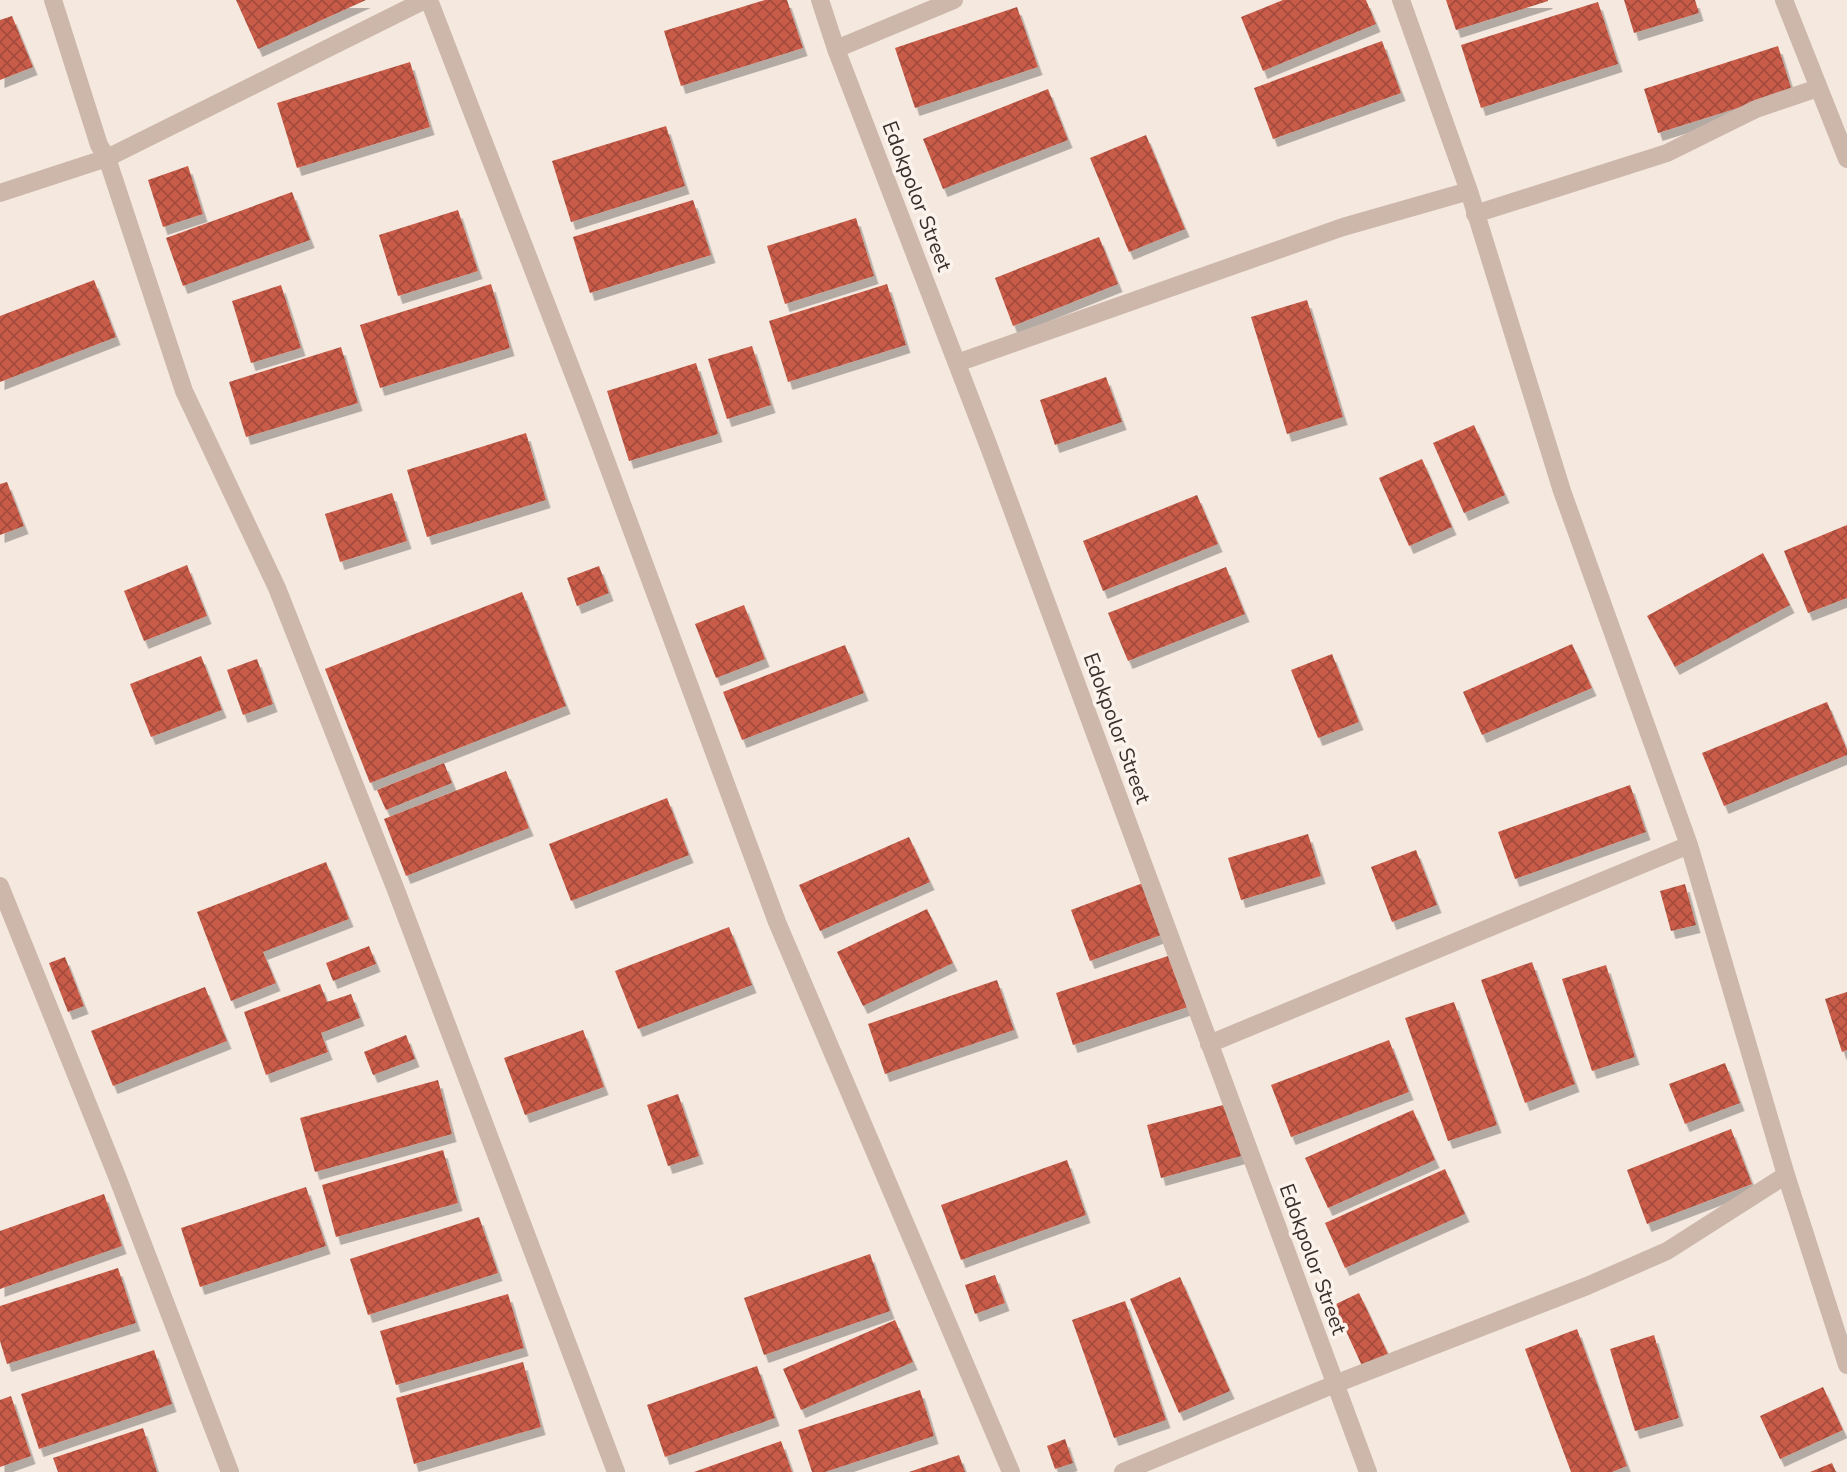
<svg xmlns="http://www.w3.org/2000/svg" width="1847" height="1472" font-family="'Nunito Sans',sans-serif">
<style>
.building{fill:url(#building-cross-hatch);filter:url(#shadow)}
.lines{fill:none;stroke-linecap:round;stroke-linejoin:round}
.minor{stroke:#cdb7ab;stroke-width:18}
.labels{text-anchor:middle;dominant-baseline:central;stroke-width:7;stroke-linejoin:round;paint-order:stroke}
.street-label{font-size:21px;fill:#3a2e2a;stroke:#fbf3ec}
</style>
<defs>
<pattern id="building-cross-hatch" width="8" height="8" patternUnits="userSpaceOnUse" patternTransform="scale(1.75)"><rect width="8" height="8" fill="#c95c48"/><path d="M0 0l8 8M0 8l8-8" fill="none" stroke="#a44c3c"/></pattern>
<filter id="shadow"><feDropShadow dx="4.5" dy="8" stdDeviation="0" flood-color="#0004"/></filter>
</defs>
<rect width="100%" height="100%" fill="#f4e8df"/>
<path class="building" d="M 236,0 L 366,0 L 258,49 Z
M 765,0 L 787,0 L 803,48 L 681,86 L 664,31 Z
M 1283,0 L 1366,0 L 1376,24 L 1263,71 L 1241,17 Z
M 1446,0 L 1548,0 L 1548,1 L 1456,30 Z
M 1624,0 L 1695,0 L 1699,13 L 1634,33 Z
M 1598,2 L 1618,64 L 1481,108 L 1461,45 Z
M 1017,7 L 1038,67 L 915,108 L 895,48 Z
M 12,16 L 33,67 L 0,80 L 0,20 Z
M 1382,41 L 1401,93 L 1273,139 L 1254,88 Z
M 1778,46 L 1792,91 L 1658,133 L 1644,89 Z
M 410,62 L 430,127 L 297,168 L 277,103 Z
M 1048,89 L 1068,140 L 943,189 L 923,139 Z
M 666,126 L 685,186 L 571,222 L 552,161 Z
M 1146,135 L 1185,229 L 1129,252 L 1090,158 Z
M 188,166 L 203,214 L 163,227 L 148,180 Z
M 292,192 L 310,240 L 183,286 L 166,238 Z
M 693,200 L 711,255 L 590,293 L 573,237 Z
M 458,210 L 478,271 L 398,296 L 379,235 Z
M 856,218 L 874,276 L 785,304 L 767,246 Z
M 1099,237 L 1118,284 L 1013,326 L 995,278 Z
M 94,280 L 116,337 L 0,382 L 0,316 Z
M 491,284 L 510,348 L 380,388 L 360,325 Z
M 887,284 L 906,345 L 788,382 L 769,321 Z
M 281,285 L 301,348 L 251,363 L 232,301 Z
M 1307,300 L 1343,417 L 1287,434 L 1251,317 Z
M 752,346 L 771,405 L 727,419 L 708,359 Z
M 341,347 L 358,403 L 246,437 L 229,382 Z
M 696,363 L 718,434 L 629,461 L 607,391 Z
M 1106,377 L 1122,422 L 1055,445 L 1040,400 Z
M 1474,425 L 1505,495 L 1464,513 L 1433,443 Z
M 526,433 L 546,500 L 427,537 L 407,470 Z
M 1422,459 L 1452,527 L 1409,546 L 1379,478 Z
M 7,482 L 24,526 L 0,535 L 0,484 Z
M 392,493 L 407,541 L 340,562 L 325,514 Z
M 1197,495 L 1218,544 L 1103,591 L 1083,541 Z
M 1847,525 L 1847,598 L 1808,613 L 1784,551 Z
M 1763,553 L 1790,605 L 1675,667 L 1647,616 Z
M 187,565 L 207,616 L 144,641 L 124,591 Z
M 599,566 L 609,593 L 577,606 L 567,578 Z
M 1226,567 L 1245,614 L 1128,661 L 1108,613 Z
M 522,592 L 566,706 L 370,783 L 325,669 Z
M 744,605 L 765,659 L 716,678 L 695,624 Z
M 1572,644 L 1592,688 L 1482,735 L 1463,692 Z
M 845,645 L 864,693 L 742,740 L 723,692 Z
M 1332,654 L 1359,722 L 1318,738 L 1291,670 Z
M 201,656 L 222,710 L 151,737 L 130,684 Z
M 257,659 L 273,704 L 243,715 L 227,670 Z
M 1827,702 L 1847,750 L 1847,755 L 1724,806 L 1702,753 Z
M 444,763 L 452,783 L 386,810 L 377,790 Z
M 506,771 L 529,828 L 406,876 L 384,819 Z
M 1630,785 L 1646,832 L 1515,879 L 1498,832 Z
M 667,798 L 689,855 L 571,901 L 549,844 Z
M 1308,834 L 1321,876 L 1241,900 L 1228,858 Z
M 909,837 L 930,882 L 820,931 L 799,885 Z
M 1416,850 L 1437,905 L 1392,922 L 1371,867 Z
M 326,862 L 349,919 L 263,952 L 276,983 L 231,1001 L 197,912 Z
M 1143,883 L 1161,935 L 1090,961 L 1071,910 Z
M 1685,884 L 1696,925 L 1671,931 L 1660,891 Z
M 927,909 L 953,963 L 863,1006 L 837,952 Z
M 729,927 L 752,985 L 638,1029 L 615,971 Z
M 369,946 L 376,964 L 333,981 L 326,963 Z
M 1174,954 L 1191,1006 L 1073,1045 L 1056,993 Z
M 65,957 L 84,1006 L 68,1012 L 49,963 Z
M 1532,962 L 1575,1084 L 1525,1103 L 1481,980 Z
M 1606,965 L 1635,1057 L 1592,1071 L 1562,979 Z
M 997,980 L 1014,1030 L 885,1074 L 868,1024 Z
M 320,984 L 327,1002 L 351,994 L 360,1018 L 321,1033 L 328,1052 L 266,1075 L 244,1012 Z
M 205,987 L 227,1041 L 113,1086 L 91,1031 Z
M 1847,992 L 1847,1050 L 1842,1052 L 1825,999 Z
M 1454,1002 L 1497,1125 L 1448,1141 L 1405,1018 Z
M 583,1030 L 604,1087 L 525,1115 L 504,1058 Z
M 406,1035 L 415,1059 L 373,1075 L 364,1052 Z
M 1389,1040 L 1409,1092 L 1291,1137 L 1271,1085 Z
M 1725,1063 L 1740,1103 L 1685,1124 L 1669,1084 Z
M 438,1080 L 452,1134 L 315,1172 L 300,1118 Z
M 678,1094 L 699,1156 L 668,1166 L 647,1105 Z
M 1227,1104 L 1241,1156 L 1161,1178 L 1147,1125 Z
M 1413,1110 L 1435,1160 L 1328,1208 L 1305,1158 Z
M 1731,1129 L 1752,1184 L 1647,1224 L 1627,1170 Z
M 443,1150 L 458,1203 L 336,1237 L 322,1185 Z
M 1067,1160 L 1086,1215 L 961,1260 L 941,1205 Z
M 1445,1169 L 1465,1214 L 1345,1268 L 1325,1223 Z
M 306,1187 L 326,1246 L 200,1287 L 181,1228 Z
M 104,1194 L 122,1246 L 0,1289 L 0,1231 Z
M 479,1217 L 498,1273 L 368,1315 L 350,1259 Z
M 870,1254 L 890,1311 L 764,1355 L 744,1298 Z
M 118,1268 L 136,1323 L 7,1364 L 0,1341 L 0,1306 Z
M 995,1275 L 1005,1303 L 975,1314 L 965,1285 Z
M 1180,1277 L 1230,1391 L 1179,1413 L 1130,1299 Z
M 1359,1293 L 1389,1356 L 1363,1368 L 1334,1305 Z
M 508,1294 L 524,1348 L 396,1385 L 380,1331 Z
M 1125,1301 L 1166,1420 L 1114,1438 L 1072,1320 Z
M 895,1320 L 913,1362 L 801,1410 L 783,1369 Z
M 1577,1329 L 1627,1466 L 1612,1472 L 1571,1472 L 1525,1349 Z
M 1654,1335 L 1679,1418 L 1635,1431 L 1610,1349 Z
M 154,1350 L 172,1404 L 39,1449 L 21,1394 Z
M 523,1362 L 541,1427 L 414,1464 L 396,1398 Z
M 757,1366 L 775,1418 L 665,1457 L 647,1405 Z
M 1823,1387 L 1843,1430 L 1780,1459 L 1760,1416 Z
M 920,1390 L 934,1436 L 825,1472 L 812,1472 L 798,1430 Z
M 11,1396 L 31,1456 L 0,1467 L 0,1400 Z
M 143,1428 L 157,1472 L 58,1472 L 53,1458 Z
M 1065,1439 L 1073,1463 L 1055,1469 L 1047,1446 Z
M 781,1441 L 792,1472 L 694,1472 Z
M 959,1455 L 965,1472 L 909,1472 Z
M 1832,1463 L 1836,1472 L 1810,1472 Z"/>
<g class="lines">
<path class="minor" d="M 53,0 L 99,145 L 107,158 L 184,391 L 277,588 L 396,890 L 616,1472
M 429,0 L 588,412 L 777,922 L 1011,1472
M 820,0 L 836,49 L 989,447 L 1368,1472
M 1401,0 L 1469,191 L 1562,491 L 1689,845 L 1786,1175 L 1847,1365
M 1784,0 L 1847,159
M 836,49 L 954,0
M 0,193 L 107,158 L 425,0
M 1475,214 L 1667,153 L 1756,109 L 1818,88
M 957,363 L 1343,227 L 1469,191
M 0,886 L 118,1179 L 230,1472
M 1209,1044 L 1689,845
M 1123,1472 L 1335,1384 L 1587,1286 L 1667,1251 L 1786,1175"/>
</g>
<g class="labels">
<g class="street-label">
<text transform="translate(917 196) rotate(69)">Edokpolor Street</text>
<text transform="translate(1117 728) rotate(70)">Edokpolor Street</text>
<text transform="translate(1313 1259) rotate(70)">Edokpolor Street</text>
</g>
</g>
</svg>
